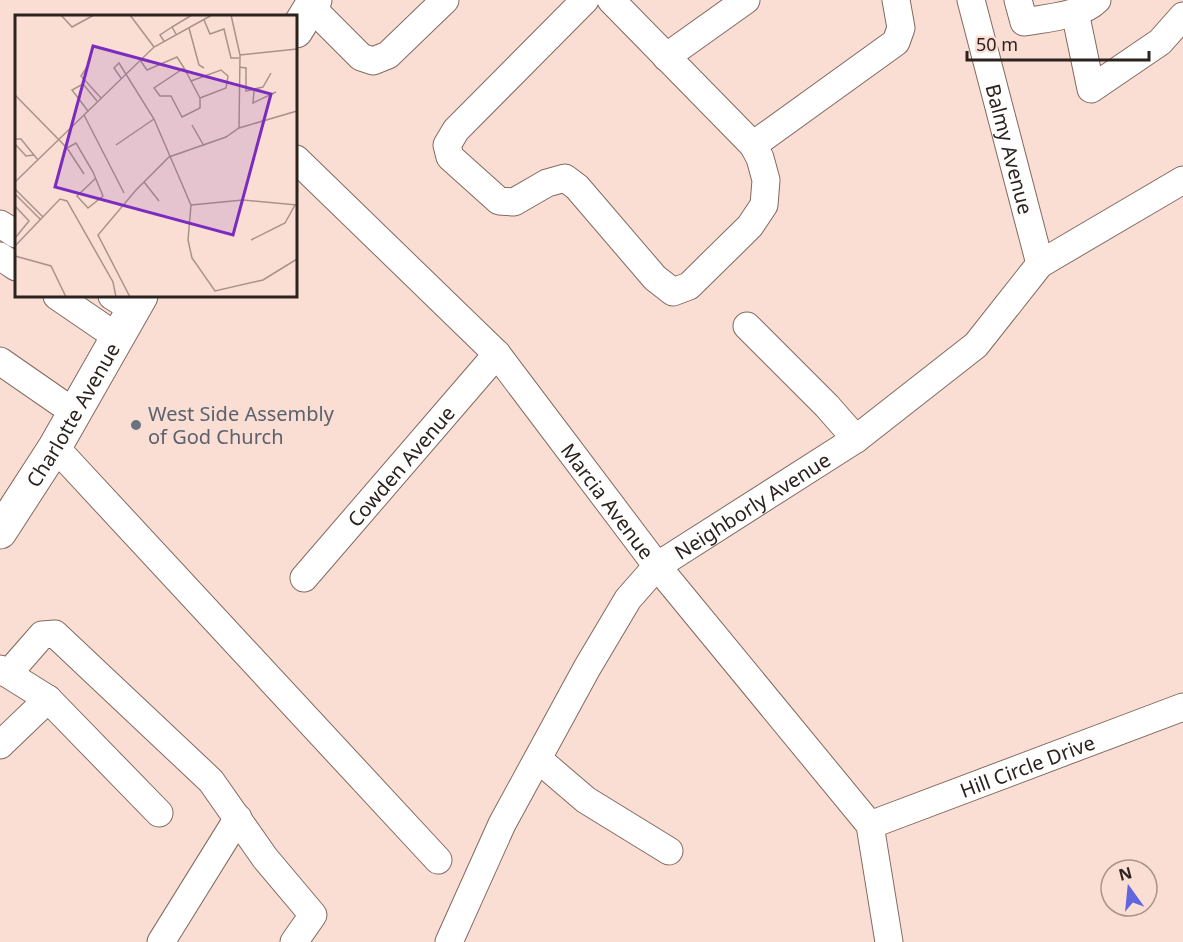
<svg xmlns="http://www.w3.org/2000/svg" width="1183" height="942" font-family="'Noto Sans',sans-serif">
<style>
.lines{fill:none;stroke-linecap:round;stroke-linejoin:round}
.minor-casing{stroke:#826a60;stroke-width:29}
.major-casing{stroke:#826a60;stroke-width:35}
.minor{stroke:#fff;stroke-width:27}
.major{stroke:#fff;stroke-width:33}
.worship-dot{fill:#6b7280;stroke:#faded3;stroke-width:2}
.labels{text-anchor:middle;dominant-baseline:central;stroke-width:6;stroke-linejoin:round;paint-order:stroke}
.street-label{font-size:20px;fill:#2c221e;stroke:#faded3}
.worship-label{font-size:20px;fill:#5b616d;stroke:#faded3;text-anchor:start}
.inset-road{fill:none;stroke:#a8938b;stroke-width:1.5}
.view{fill:#7b2cbf;fill-opacity:0.15;stroke:#7b2cbf;stroke-width:3}
.inset-edge{fill:none;stroke:#2c221e;stroke-width:3}
</style>
<rect width="100%" height="100%" fill="#faded3"/>
<g class="lines">
<g class="minor-casing">
<g id="minor">
<path d="M 585,0 L 456,130 L 447,145 L 450,157 L 499,201 L 514,202 L 547,183 L 565,178 L 577,187 L 655,278 L 673,292 L 689,286 L 750,226 L 764,205 L 766,180 L 760,158 L 753,145"/>
<path d="M 611,0 L 753,145 L 896,42 L 901,28 L 896,0"/>
<path id="s1" d="M 971,0 L 1040,264"/>
<path d="M 1018,0 L 1024,22 C 1046,18 1081,16 1097,0"/>
<path d="M 311,7 L 361,57 L 373,61 L 388,55 L 445,0"/>
<path d="M 1075,12 L 1091,89 L 1160,42 L 1183,16"/>
<path d="M 666,57 L 746,0"/>
<path id="s2" d="M 296,159 L 497,354 L 657,566 L 870,825 L 889,942"/>
<path d="M 0,224 L 16,234"/>
<path d="M 0,256 L 16,267"/>
<path d="M 57,296 L 117,337"/>
<path d="M 112,296 L 133,309"/>
<path d="M 747,326 L 827,406 L 856,439"/>
<path d="M 0,361 L 75,413"/>
<path d="M 55,447 L 438,860"/>
<path id="s3" d="M 304,578 L 497,354"/>
<path d="M 0,669 L 8,674 L 42,635 L 55,634 L 211,781 L 265,858 L 313,915 L 294,942"/>
<path d="M 8,674 L 48,699 L 159,813"/>
<path d="M 0,745 L 48,699"/>
<path d="M 538,759 L 586,800 L 669,851"/>
<path id="s4" d="M 870,825 L 1183,707"/>
<path d="M 161,942 L 238,818"/>
<path id="s5" d="M 449,942 L 502,824 L 587,668 L 628,599 L 657,566 L 856,439 L 976,345 L 1040,264 L 1183,180"/>
</g>
</g>
<g class="major-casing">
<g id="major">
<path d="M 296,31 L 315,0"/>
<path id="s6" d="M 0,532 L 55,447 L 141,296"/>
</g>
</g>
<use href="#minor" class="minor"/>
<use href="#major" class="major"/>
</g>
<circle class="worship-dot" cx="136" cy="425" r="6"/>
<g class="labels">
<g class="street-label">
<text stroke="none"><textPath href="#s1" startOffset="154">Balmy Avenue</textPath></text>
<text stroke="none"><textPath href="#s6" startOffset="138">Charlotte Avenue</textPath></text>
<text stroke="none"><textPath href="#s3" startOffset="148">Cowden Avenue</textPath></text>
<text stroke="none"><textPath href="#s2" startOffset="464">Marcia Avenue</textPath></text>
<text stroke="none"><textPath href="#s5" startOffset="544">Neighborly Avenue</textPath></text>
<text stroke="none"><textPath href="#s4" startOffset="168">Hill Circle Drive</textPath></text>
</g>
<g class="worship-label">
<text x="148" y="413">West Side Assembly<tspan x="148" dy="23">of God Church</tspan></text>
</g>
</g>
<g transform="translate(15 15)">
<rect width="282" height="282" fill="#faded3"/>
<path class="inset-road" d="M 46,0 L 57,12 L 79,0M 115,0 L 139,32M 216,0 L 225,40 L 224,113M 189,5 L 195,19 L 209,14 L 216,43 L 224,43M 174,13 L 184,50 L 189,53M 161,19 L 157,12 L 177,0M 149,26 L 145,20 L 157,12M 225,40 L 282,34M 125,45 L 132,55 L 162,42 L 169,53 L 176,66 L 185,83 L 211,73 L 213,61 L 206,55 L 176,66M 72,52 L 66,61 L 86,83M 224,52 L 231,53 L 231,76 L 248,72 L 256,58M 169,53 L 139,73 L 145,81 L 156,81 L 167,102 L 185,93 L 185,83M 106,63 L 99,53 L 104,48 L 139,104 L 176,190 L 173,225 L 177,243 L 200,276 L 248,265 L 282,244M 239,76 L 238,88 L 261,77M 0,80 L 52,133 L 61,128 L 78,157 L 88,181 L 73,193 L 62,181 L 81,163M 73,96 L 57,75 L 68,69 L 82,86M 69,100 L 109,178M 177,110 L 189,131M 0,124 L 6,124 L 23,145M 0,129 L 11,141 L 19,140M 101,130 L 139,104M 52,133 L 69,159M 0,167 L 139,32 L 197,0M 129,167 L 144,186M 0,174 L 28,202M 0,179 L 25,204M 176,190 L 228,185 L 282,190M 0,191 L 14,206 L 0,223M 236,225 L 270,208 L 280,190M 0,231 L 45,184 L 52,186 L 98,267 L 101,282M 0,241 L 36,251 L 51,282M 115,282 L 83,220 L 121,175 L 154,142 L 211,122 L 224,113 L 282,96"/>
<path class="view" d="M 78,31 L 256,79 L 218,220 L 40,172 Z"/>
<rect width="282" height="282" class="inset-edge"/>
</g>
<g transform="translate(1129 888) rotate(345)"><circle r="28" fill="#faded3" stroke="#a8938b" stroke-width="1.5"/>
<path d="M0-4.5L10 22L0 15L-10 22Z" fill="#6066de"/>
<text y="-9" font-size="16" font-weight="bold" text-anchor="middle" fill="#2c221e">N</text>
</g>
<path d="M967 51v9h182v-9" fill="none" stroke="#2c221e" stroke-width="3"/>
<text x="976" y="51" font-size="18" fill="#2c221e" stroke="#faded3" stroke-width="4.5" paint-order="stroke">50 m</text>
</svg>
